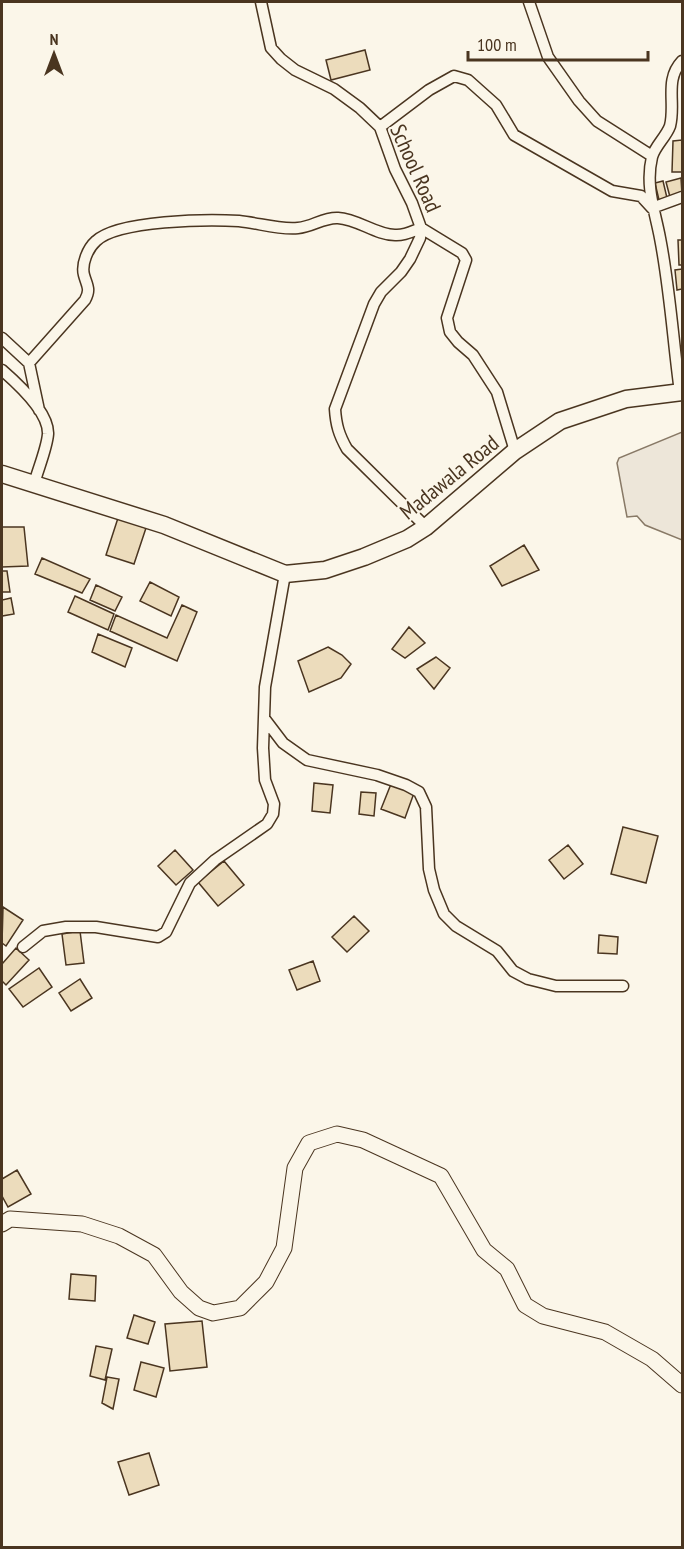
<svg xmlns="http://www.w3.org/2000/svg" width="684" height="1549" font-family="'PT Sans Narrow',sans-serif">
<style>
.green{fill:#ede6d9;stroke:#887966;stroke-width:1.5}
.building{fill:#ecdcbc;stroke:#4a3520;stroke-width:1.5}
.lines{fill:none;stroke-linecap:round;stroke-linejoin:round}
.street-casing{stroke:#4a3520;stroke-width:13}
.secondary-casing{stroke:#4a3520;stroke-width:17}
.primary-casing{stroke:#4a3520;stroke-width:19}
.street{stroke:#fbf6e9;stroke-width:10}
.secondary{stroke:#fbf6e9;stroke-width:15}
.primary{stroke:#fbf6e9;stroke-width:16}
.labels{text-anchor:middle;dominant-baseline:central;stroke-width:4.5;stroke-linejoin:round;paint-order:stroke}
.street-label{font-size:22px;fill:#4a3520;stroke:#fbf6e9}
</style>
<rect width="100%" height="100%" fill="#fbf6e9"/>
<path class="green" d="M 682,432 L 682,540 L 645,525 L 637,516 L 627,517 L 617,463 L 619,458 Z"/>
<path class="building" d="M 365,50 L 370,70 L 331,80 L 326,60 Z
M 682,140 L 682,172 L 672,172 L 673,141 Z
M 681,178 L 682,194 L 670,197 L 666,182 Z
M 663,181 L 667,198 L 659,200 L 655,183 Z
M 678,240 L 682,240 L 682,265 L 679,265 Z
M 682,269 L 682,289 L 677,290 L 675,270 Z
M 118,518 L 146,528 L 134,564 L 106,555 Z
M 2,527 L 24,527 L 28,566 L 2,567 Z
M 524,545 L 539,570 L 502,586 L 490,566 Z
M 42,558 L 90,579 L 82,593 L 35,574 Z
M 2,571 L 7,571 L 10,592 L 2,592 Z
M 150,582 L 179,597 L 171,616 L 140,601 Z
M 96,585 L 122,597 L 115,611 L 90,600 Z
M 75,596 L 114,614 L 108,630 L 68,612 Z
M 11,598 L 14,614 L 2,616 L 2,600 Z
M 182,605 L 197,612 L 177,661 L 110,631 L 116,615 L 167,638 Z
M 409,627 L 425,643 L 405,658 L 392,649 Z
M 98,634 L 132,648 L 125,667 L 92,652 Z
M 328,647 L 342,655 L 351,664 L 341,678 L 309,692 L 298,661 Z
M 436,657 L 450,668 L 434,689 L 417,669 Z
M 314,783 L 333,785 L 330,813 L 312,811 Z
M 391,784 L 414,793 L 405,818 L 381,809 Z
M 361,792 L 376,793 L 374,816 L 359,814 Z
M 623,827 L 658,836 L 646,883 L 611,874 Z
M 568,845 L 583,864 L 564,879 L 549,860 Z
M 175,850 L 193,870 L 176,885 L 158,866 Z
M 224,861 L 244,885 L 218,906 L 198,882 Z
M 3,907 L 23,920 L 6,946 L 2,943 Z
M 354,916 L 369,931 L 347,952 L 332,937 Z
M 80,931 L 84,963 L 66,965 L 62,934 Z
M 599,935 L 618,937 L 617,954 L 598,953 Z
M 16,948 L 29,960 L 6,985 L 2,981 L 2,964 Z
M 313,961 L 320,981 L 297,990 L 289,970 Z
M 39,968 L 52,987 L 23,1007 L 9,989 Z
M 80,979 L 92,998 L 71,1011 L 59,993 Z
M 17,1170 L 31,1194 L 8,1207 L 2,1196 L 2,1179 Z
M 71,1274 L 96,1276 L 95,1301 L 69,1299 Z
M 134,1315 L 155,1322 L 148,1344 L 127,1338 Z
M 202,1321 L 207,1367 L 170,1371 L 165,1324 Z
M 96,1346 L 112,1349 L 105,1380 L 90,1376 Z
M 141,1362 L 164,1368 L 156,1397 L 134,1390 Z
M 107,1377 L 119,1379 L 113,1409 L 102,1403 Z
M 149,1453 L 159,1485 L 129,1495 L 118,1462 Z"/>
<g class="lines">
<g class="street-casing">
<path id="street" d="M 261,2 L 271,48 L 281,59 L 295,70 L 334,89 L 360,108 L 380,127 L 395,169 L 412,203 L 421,228 L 420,238 L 410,259 L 401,272 L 381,292 L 374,304 L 335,409 C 336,425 339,435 347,449 L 426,527
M 529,2 L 548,57 L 579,101 L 597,121 L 652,156
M 380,127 L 429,90 L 454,76 L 468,80 L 496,105 L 514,135 L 612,191 L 641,196 L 652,208
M 652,208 L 682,197
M 2,338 L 29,363 L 39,410
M 29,363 L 85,300 C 91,289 87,286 84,275 C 81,264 88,248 96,241 C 118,220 209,219 239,221 C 259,223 279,230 298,228 C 312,227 324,217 338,218 C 358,219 376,235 395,235 C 404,236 413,231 421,228 L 462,253 L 466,260 L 447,318 L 450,332 L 458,342 L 473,355 L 497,392 L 515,451
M 2,370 C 17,383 49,412 48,434 C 47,448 38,469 34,484
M 680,392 C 673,341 670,289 660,238 C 655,211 645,186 652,157 C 655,146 666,137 670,126 C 676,103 664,80 682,61
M 264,718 L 283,743 L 307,760 L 377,775 L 406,785 L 419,792 L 426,807 L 429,869 L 434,890 L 444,914 L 456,926 L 497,951 L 513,971 L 528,979 L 556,986 L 623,986
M 23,947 L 43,931 L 66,927 L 96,927 L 158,937 L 166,932 L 190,883 L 215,860 L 267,824 L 273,814 L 274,804 L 265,780 L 263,748 L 265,687 L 285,574"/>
</g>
<g class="secondary-casing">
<path id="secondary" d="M 2,1224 L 10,1219 L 82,1224 L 119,1236 L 154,1255 L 181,1292 L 199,1308 L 213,1313 L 240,1308 L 266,1282 L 284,1248 L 295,1168 L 309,1143 L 337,1134 L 363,1140 L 441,1176 L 484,1250 L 507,1269 L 525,1305 L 543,1316 L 605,1332 L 652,1359 L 682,1385"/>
</g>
<g class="primary-casing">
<path id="primary" d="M 2,474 L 164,525 L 285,574 L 325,570 L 364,557 L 407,539 L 426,527 L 515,451 L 560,421 L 626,399 L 682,392"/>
</g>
<use href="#street" class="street"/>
<use href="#secondary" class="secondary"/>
<use href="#primary" class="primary"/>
</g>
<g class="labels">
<g class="street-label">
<text transform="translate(416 168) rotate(66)">School Road</text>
<text transform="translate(449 477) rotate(-39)">Madawala Road</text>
</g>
</g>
<rect width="684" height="1549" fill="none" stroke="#4a3520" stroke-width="6"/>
<g transform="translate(54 54)" stroke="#fbf6e9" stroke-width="4.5" paint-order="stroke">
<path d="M0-4.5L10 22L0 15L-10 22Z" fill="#4a3520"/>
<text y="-9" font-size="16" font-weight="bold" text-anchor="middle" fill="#4a3520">N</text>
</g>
<path d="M468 51v9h180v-9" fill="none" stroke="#4a3520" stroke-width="3"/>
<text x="477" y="51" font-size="18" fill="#4a3520" stroke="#fbf6e9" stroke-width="4.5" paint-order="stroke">100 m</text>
</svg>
